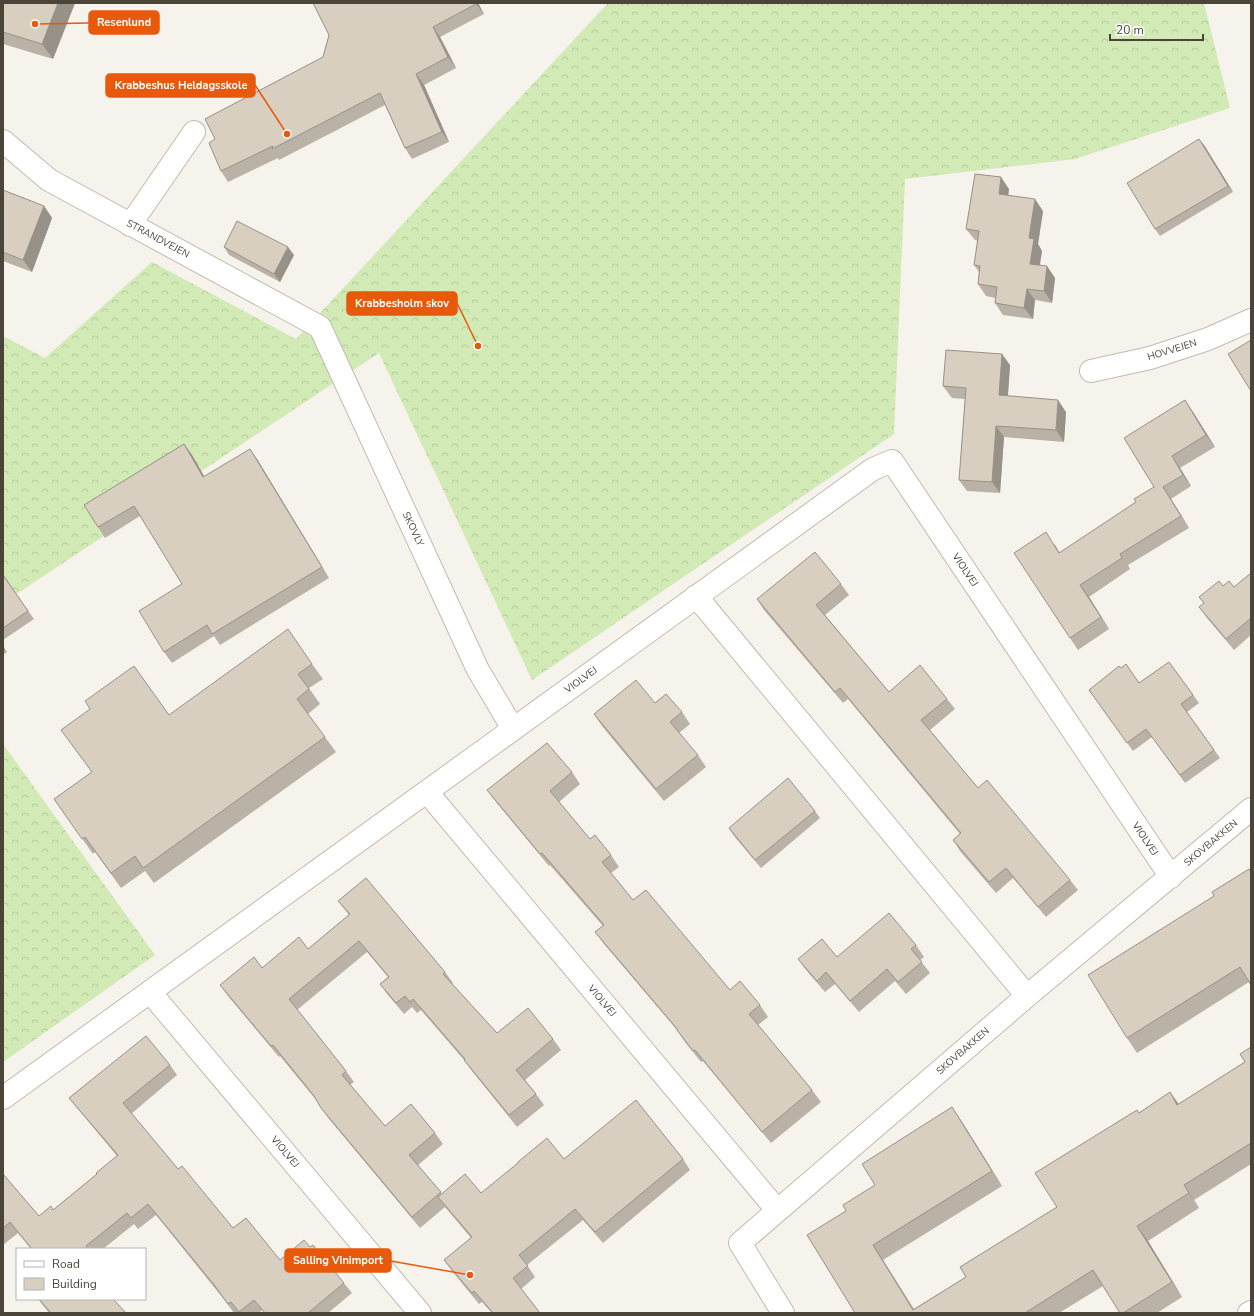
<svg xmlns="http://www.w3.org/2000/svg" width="1254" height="1316" font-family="'Nunito Sans',sans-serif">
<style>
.forest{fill:url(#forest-crowns)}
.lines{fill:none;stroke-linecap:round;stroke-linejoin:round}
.minor-casing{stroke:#c2bbae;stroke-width:24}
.minor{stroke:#fff;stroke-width:22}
.wall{fill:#bab2a6}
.shaded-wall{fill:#979187}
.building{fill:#d8cfc1;stroke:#979187}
.labels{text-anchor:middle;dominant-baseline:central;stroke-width:3.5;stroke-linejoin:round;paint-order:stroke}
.street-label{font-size:10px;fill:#4b4439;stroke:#fff}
.leader{fill:none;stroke:#e8590c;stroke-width:1.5}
.callout-dot{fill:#e8590c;stroke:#fff;stroke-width:1.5}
.callout{fill:#e8590c;stroke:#e8590c;stroke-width:1.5}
.callout-label{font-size:11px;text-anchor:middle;font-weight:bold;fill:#fff}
</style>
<defs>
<pattern id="forest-crowns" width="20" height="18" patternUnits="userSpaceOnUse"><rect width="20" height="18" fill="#d2eab5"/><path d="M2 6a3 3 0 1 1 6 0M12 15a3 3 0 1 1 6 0" fill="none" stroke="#b6ca9c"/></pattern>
</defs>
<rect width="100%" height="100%" fill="#f6f3ec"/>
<path class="forest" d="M 608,3 L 1204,3 L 1230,108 L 1075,159 L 905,179 L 894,434 L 532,680 L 379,353 L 3,603 L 3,336 L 45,358 L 152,262 L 296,339 Z
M 3,744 L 155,955 L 3,1062 Z"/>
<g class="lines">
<g class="minor-casing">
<path id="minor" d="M 3,141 L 49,180 L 320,327 L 478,670 L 513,729
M 130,225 L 194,132
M 1091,371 L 1150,358 L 1208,339 L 1251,320
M 696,596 L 1027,996
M 427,792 L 777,1210
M 150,992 L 420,1313
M 3,1098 L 873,469 L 892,461 L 1171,877
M 783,1313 L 740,1243 L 1027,996 L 1251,809
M 1249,1313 L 1251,1312"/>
</g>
<use href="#minor" class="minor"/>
</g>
<path class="wall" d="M 3,3 L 75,3 L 53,59 L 3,44 Z
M 313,3 L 478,3 L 484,14 L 440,37 L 456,68 L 424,85 L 449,142 L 412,159 L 405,148 L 385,105 L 279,160 L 278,158 L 228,182 L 221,171 L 323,57 L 329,35 Z
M 1204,145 L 1233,192 L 1160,236 L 1155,229 Z
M 1009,189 L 1008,195 L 1043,211 L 1038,244 L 1042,251 L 1040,265 L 1055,278 L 1052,303 L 1035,300 L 1033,319 L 1003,315 L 995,303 L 996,298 L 986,296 L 978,284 L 979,272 L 974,265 L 978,241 L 975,240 L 966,229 Z
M 3,190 L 44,206 L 52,218 L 32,272 L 3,261 Z
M 224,247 L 294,255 L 280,282 L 229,255 Z
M 1010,365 L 1008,396 L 1066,412 L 1064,442 L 1004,437 L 1000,493 L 967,491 L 959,480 L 965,399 L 952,398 L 943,386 Z
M 1193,412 L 1215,447 L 1180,468 L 1191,486 L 1171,499 L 1189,528 L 1128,565 L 1130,569 L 1089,597 L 1109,629 L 1078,650 L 1070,638 L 1054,543 L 1060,553 L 1136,502 L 1154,487 Z
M 184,444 L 192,455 L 204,477 L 257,459 L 329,578 L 220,645 L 214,636 L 172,663 L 164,652 L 182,584 L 140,516 L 105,538 L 98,527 Z
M 1251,573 L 1251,635 L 1234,650 L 1207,618 L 1199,607 L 1204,603 L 1199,597 L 1223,586 L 1234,587 Z
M 3,575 L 34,619 L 3,640 Z
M 841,584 L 849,595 L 825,615 L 889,692 L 947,699 L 955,709 L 930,730 L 978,788 L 1070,880 L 1078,890 L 1046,917 L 1013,878 L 996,893 L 960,851 L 953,840 L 960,834 L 848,699 L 843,703 L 764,610 L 757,599 Z
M 3,645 L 7,652 L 3,655 Z
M 1169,662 L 1199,703 L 1187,712 L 1220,758 L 1185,783 L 1152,737 L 1133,751 L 1089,690 L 1121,668 L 1139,683 Z
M 312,664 L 323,679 L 309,688 L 320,704 L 308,714 L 336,752 L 154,883 L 145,871 L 121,888 L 95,852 L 93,854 L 54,799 L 92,773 L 169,715 Z
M 682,712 L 690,724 L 679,733 L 698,755 L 706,767 L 664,801 L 602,726 L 594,714 Z
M 572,772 L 580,784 L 559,802 L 590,839 L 611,855 L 619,867 L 611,873 L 633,900 L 730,990 L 760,1005 L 768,1017 L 758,1025 L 812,1090 L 821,1102 L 771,1143 L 703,1061 L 701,1062 L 685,1042 L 677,1030 L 604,944 L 595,932 L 603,926 L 550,865 L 549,866 L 496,802 L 487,790 Z
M 815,811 L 820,818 L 761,868 L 734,836 L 729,828 Z
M 1251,872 L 1249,982 L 1137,1053 L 1127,1038 Z
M 338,901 L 445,972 L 453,983 L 452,984 L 497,1033 L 553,1039 L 561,1050 L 525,1080 L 536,1094 L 544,1105 L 517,1127 L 472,1071 L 464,1060 L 421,1010 L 417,1013 L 412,1007 L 404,1014 L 388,995 L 380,984 L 388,977 L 367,952 L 297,1010 L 346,1071 L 354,1082 L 350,1085 L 385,1126 L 435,1133 L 443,1144 L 418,1165 L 442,1194 L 481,1193 L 564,1159 L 683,1159 L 690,1170 L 603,1243 L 583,1220 L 527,1265 L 535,1277 L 521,1289 L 540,1313 L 492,1313 L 482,1302 L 479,1304 L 452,1271 L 444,1260 L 471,1238 L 445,1207 L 420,1228 L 329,1119 L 321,1108 L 317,1101 L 280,1056 L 279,1057 L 228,996 L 220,985 L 308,949 L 349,915 Z
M 916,945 L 924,957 L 920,960 L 930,973 L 906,994 L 895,981 L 859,1012 L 835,984 L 825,992 L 806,970 L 798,959 L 837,957 Z
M 1251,1047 L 1251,1164 L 1194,1200 L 1199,1208 L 1148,1241 L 1182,1297 L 1157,1313 L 1120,1313 L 1103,1286 L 1059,1313 L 855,1313 L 846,1211 L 875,1185 L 952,1107 L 962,1122 L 1002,1186 L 883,1260 L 914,1309 L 966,1277 L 1057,1207 L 1139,1113 L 1170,1092 L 1179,1104 L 1245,1062 Z
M 170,1065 L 177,1075 L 131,1114 L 178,1169 L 233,1228 L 280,1260 L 344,1283 L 352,1293 L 328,1313 L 264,1313 L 262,1310 L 259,1313 L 234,1313 L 222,1297 L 156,1215 L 138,1229 L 134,1224 L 103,1249 L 31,1249 L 18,1233 L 3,1245 L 3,1174 L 39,1216 L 53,1210 L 97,1174 L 117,1156 L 77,1108 L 69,1098 Z
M 38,1299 L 113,1299 L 126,1313 L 49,1313 Z"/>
<path class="shaded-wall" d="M 58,3 L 75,3 L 53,59 L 42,44 Z
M 476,3 L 478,3 L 484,14 L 476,4 Z
M 433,27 L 440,37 L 456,68 L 448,57 Z
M 416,74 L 424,85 L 449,142 L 442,132 Z
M 1199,139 L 1204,145 L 1233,192 L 1228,186 Z
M 1001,177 L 1009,189 L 1007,206 L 999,194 Z
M 1035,199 L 1043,211 L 1038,244 L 1042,251 L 1038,275 L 1030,264 L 1029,238 Z
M 44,206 L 52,218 L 32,272 L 23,260 Z
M 288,247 L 294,255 L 280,282 L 274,274 Z
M 1047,266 L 1055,278 L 1052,303 L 1044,291 Z
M 1027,289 L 1035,300 L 1033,319 L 1024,308 Z
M 1002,354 L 1010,365 L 1007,407 L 999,395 Z
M 1058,400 L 1066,412 L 1064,442 L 1056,430 Z
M 1185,400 L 1193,412 L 1215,447 L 1206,435 Z
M 996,426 L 1004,437 L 1000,493 L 992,482 Z
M 184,444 L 192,455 L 211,488 L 203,477 Z
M 250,449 L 257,459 L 329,578 L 322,567 Z
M 1172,456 L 1180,468 L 1191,486 L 1183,475 Z
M 1163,487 L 1171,499 L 1189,528 L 1181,516 Z
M 1080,585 L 1089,597 L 1109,629 L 1101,617 Z
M 1170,1092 L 1180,1107 L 1177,1105 Z
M 952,1107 L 962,1122 L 1002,1186 L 992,1171 Z
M 1184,1185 L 1194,1200 L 1199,1208 L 1189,1193 Z
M 1137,1226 L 1148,1241 L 1182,1297 L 1172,1282 Z
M 873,1245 L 883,1260 L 916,1313 Z"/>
<path class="building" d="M 3,3 L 58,3 L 42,44 L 3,32 Z
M 313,3 L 476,3 L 476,4 L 433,27 L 448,57 L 416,74 L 442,132 L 405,148 L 380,93 L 272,149 L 273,146 L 221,171 L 209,143 L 215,139 L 205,119 L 323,57 L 329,35 Z
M 1199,139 L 1228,186 L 1155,229 L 1127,183 Z
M 975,174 L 1001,177 L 999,194 L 1035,199 L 1029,238 L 1034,239 L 1030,264 L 1047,266 L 1044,291 L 1027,289 L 1024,308 L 995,303 L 997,287 L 978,284 L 980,266 L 974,265 L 979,231 L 966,229 Z
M 3,190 L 44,206 L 23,260 L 3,252 Z
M 237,221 L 288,247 L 274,274 L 224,247 Z
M 1251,340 L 1251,391 L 1228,354 Z
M 946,350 L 1002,354 L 999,395 L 1058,400 L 1056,430 L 996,426 L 992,482 L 959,480 L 966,388 L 943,386 Z
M 1185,400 L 1206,435 L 1172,456 L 1183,475 L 1163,487 L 1181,516 L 1120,554 L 1122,558 L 1080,585 L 1101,617 L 1070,638 L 1014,553 L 1046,532 L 1059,553 L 1136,502 L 1134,499 L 1154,487 L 1124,438 Z
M 184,444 L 203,477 L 250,449 L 322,567 L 212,634 L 207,625 L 164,652 L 139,611 L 182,584 L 134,506 L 98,527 L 84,505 Z
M 815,552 L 841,584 L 816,605 L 889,692 L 920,665 L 947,699 L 921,720 L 978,788 L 987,780 L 1070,880 L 1038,907 L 1006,868 L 989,882 L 953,840 L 961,833 L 840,688 L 835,692 L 757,599 Z
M 1251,573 L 1251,618 L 1226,639 L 1199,607 L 1204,603 L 1199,597 L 1219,581 L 1223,586 L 1229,581 L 1234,587 Z
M 3,575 L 28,611 L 3,628 Z
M 288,629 L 312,664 L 298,674 L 309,689 L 297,699 L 325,737 L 143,868 L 135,856 L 111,873 L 85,837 L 82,839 L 54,799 L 92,772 L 61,730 L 90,709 L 85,701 L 134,666 L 169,715 Z
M 1169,662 L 1193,695 L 1181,704 L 1214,750 L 1180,775 L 1146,729 L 1127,743 L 1089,690 L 1119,666 L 1121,668 L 1126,664 L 1139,683 Z
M 636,680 L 655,703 L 666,694 L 682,712 L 670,722 L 698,755 L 656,789 L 594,714 Z
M 547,743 L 572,772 L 550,791 L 590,839 L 595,835 L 611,855 L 602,862 L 633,900 L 646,890 L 730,990 L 740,981 L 760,1005 L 749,1014 L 812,1090 L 762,1132 L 695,1050 L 693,1051 L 677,1030 L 678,1030 L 595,932 L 604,925 L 542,853 L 540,854 L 487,790 Z
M 788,778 L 815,811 L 755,860 L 729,828 Z
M 1249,869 L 1251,873 L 1251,985 L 1240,967 L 1127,1038 L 1088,975 L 1214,896 L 1212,892 Z
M 366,878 L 445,972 L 443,974 L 497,1033 L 528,1008 L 553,1039 L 516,1070 L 536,1094 L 509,1115 L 464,1060 L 465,1059 L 413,999 L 410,1002 L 405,996 L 396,1003 L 380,984 L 389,977 L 359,941 L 289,999 L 346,1071 L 342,1075 L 385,1126 L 411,1104 L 435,1133 L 409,1155 L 441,1192 L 412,1217 L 321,1108 L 314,1096 L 273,1045 L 271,1046 L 220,985 L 254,957 L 262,968 L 299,937 L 308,949 L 350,914 L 338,901 Z
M 889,913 L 916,945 L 911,949 L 922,962 L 898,982 L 887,969 L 850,1001 L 826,972 L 817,981 L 798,959 L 822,939 L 837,957 Z
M 146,1036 L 170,1065 L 123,1103 L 178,1169 L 182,1166 L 233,1228 L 246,1218 L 280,1260 L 304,1240 L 310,1247 L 313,1245 L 344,1283 L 308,1313 L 265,1313 L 254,1300 L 239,1312 L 231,1302 L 228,1304 L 215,1286 L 148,1204 L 131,1218 L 127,1213 L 86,1246 L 88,1249 L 32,1249 L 10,1222 L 3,1228 L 3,1174 L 39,1216 L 51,1206 L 53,1210 L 97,1174 L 96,1173 L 118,1155 L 69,1098 Z
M 1251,1047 L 1251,1143 L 1184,1185 L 1189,1193 L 1137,1226 L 1172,1282 L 1123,1313 L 1120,1313 L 1093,1270 L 1025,1313 L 855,1313 L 807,1235 L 846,1211 L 843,1205 L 875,1185 L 862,1164 L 952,1107 L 992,1171 L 873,1245 L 913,1310 L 966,1277 L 960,1267 L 1057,1207 L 1035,1173 L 1137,1110 L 1139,1113 L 1170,1092 L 1177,1105 L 1245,1062 L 1240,1054 Z
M 636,1100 L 683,1159 L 595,1232 L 575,1209 L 519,1255 L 528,1266 L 513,1278 L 540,1313 L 493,1313 L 474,1291 L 472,1293 L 444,1260 L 472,1237 L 438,1197 L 465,1174 L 481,1193 L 518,1163 L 518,1162 L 547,1138 L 564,1159 Z
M 39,1299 L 113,1299 L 126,1313 L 51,1313 Z"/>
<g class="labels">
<g class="street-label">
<text transform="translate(158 239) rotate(28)">STRANDVEJEN</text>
<text transform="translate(1172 350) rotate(-17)">HOVVEJEN</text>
<text transform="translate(413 529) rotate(65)">SKOVLY</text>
<text transform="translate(965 570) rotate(56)">VIOLVEJ</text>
<text transform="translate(581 680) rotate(-36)">VIOLVEJ</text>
<text transform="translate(1145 839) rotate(56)">VIOLVEJ</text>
<text transform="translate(1211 843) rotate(-40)">SKOVBAKKEN</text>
<text transform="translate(602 1001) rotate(50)">VIOLVEJ</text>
<text transform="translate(963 1051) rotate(-41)">SKOVBAKKEN</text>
<text transform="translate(285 1152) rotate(50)">VIOLVEJ</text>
</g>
</g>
<path class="leader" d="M35 24L89 23M287 134L255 85M478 346L457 303M470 1275L391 1261"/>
<g class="callout-dot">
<circle cx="35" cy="24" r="4"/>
<circle cx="287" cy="134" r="4"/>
<circle cx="478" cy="346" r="4"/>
<circle cx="470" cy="1275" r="4"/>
</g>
<g class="callout">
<rect x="89" y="11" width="70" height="23" rx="4"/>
<rect x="106" y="74" width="149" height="23" rx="4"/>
<rect x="347" y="292" width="110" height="23" rx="4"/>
<rect x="285" y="1249" width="106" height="23" rx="4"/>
</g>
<g class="callout-label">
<text x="124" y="26">Resenlund</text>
<text x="181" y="89">Krabbeshus Heldagsskole</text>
<text x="402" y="307">Krabbesholm skov</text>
<text x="338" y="1264">Salling Vinimport</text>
</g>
<rect width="1254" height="1316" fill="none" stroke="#4b4439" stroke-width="8"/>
<rect x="16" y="1248" width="130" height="52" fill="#ffffff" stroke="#b7b4b0"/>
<rect x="24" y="1261" width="20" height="6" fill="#ffffff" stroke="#b7b4b0"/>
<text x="52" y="1268" font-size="12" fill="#4b4439">Road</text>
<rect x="24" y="1278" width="20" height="12" fill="#d8cfc1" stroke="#b7b4b0"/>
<text x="52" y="1288" font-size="12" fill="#4b4439">Building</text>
<path d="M1110 34v6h93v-6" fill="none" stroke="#4b4439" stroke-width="2"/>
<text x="1116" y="34" font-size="12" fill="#4b4439" stroke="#ffffff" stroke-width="3" paint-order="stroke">20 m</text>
</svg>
